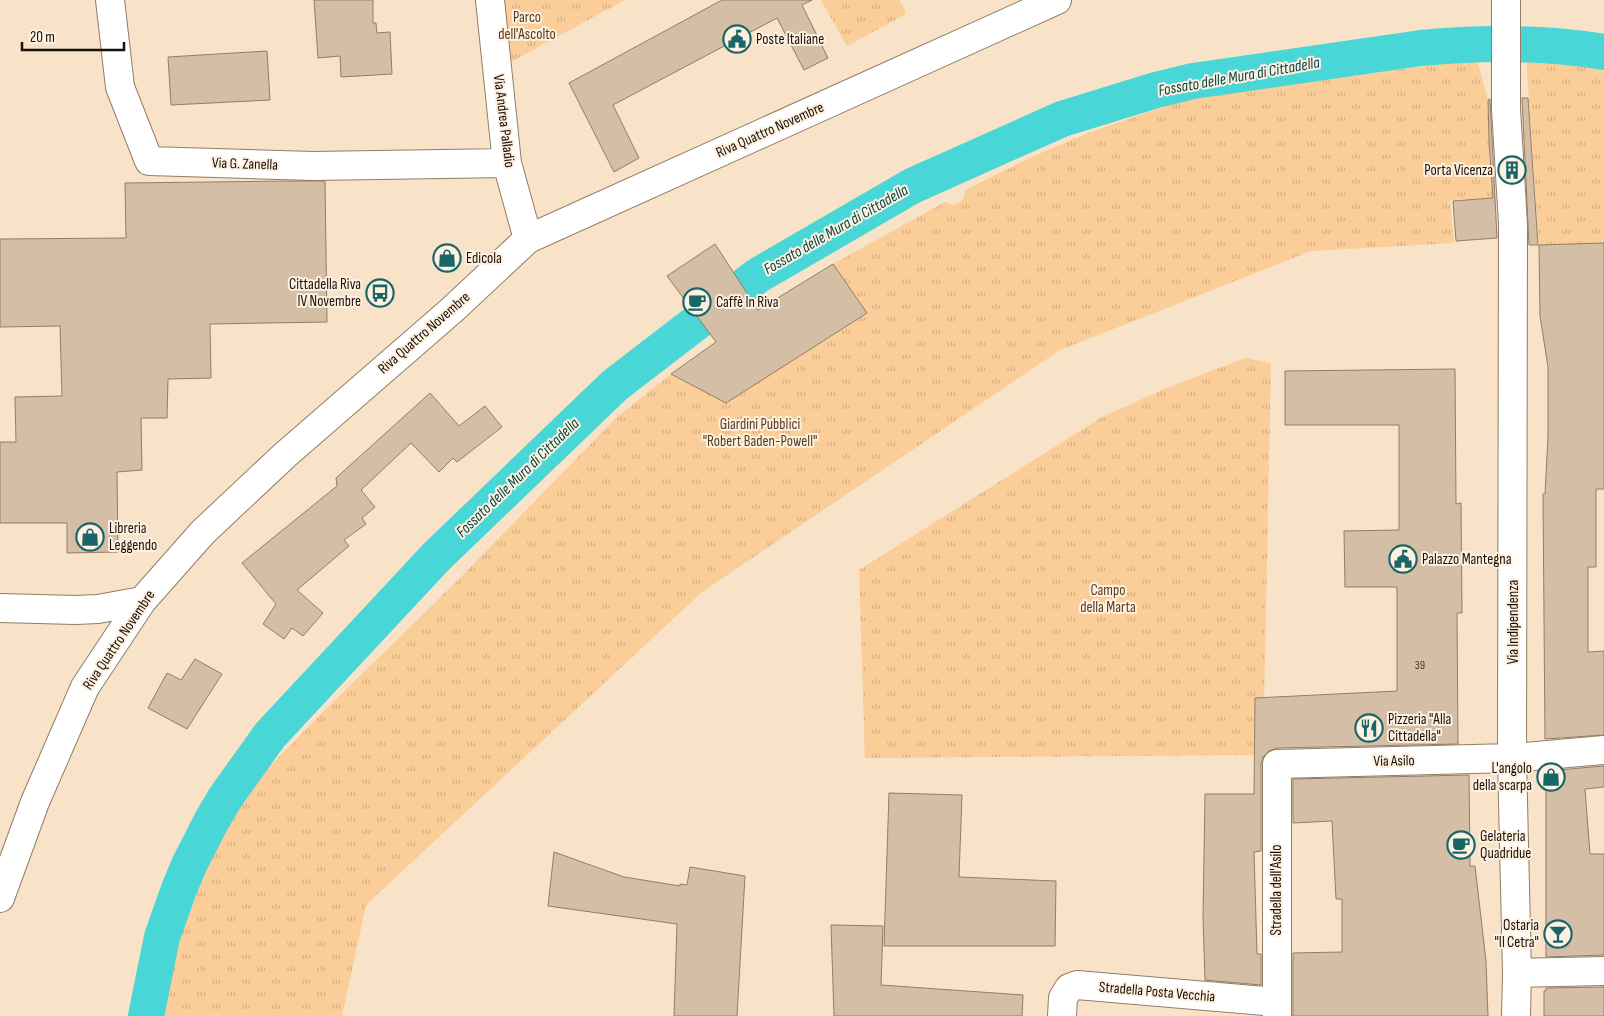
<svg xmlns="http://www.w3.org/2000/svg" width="1604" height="1016" font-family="'Sofia Sans Condensed',sans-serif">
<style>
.park{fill:url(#park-tufts)}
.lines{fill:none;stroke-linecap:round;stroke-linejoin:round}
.canal{stroke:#48d6d7;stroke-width:36}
.building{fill:#d4bea5;stroke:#927e66}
.minor-casing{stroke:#927d66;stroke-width:30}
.minor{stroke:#fff;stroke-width:28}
.labels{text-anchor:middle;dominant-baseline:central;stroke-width:4;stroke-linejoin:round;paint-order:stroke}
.number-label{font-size:12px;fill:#483c2f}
.park-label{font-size:15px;fill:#563c1b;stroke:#fef1e1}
.poi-label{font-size:15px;fill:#191108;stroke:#fef1e1;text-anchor:start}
.street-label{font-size:15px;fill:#191108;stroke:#fef1e1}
.water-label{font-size:16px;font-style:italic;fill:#044647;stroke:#fef1e1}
</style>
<defs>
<pattern id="park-tufts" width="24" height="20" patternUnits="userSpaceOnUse" patternTransform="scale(1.25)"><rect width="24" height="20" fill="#fbcd98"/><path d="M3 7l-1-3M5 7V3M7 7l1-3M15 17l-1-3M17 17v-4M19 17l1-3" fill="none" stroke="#d7af82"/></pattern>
</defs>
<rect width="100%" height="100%" fill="#f8e2c8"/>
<path class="park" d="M 498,0 L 625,0 L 505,65 Z
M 821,0 L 900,0 L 906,14 L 847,46 Z
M 1526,58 L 1582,65 L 1604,71 L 1604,250 L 1539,245 Z
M 1477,59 L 1488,100 L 1489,141 L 1493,198 L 1450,200 L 1454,243 L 1311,251 L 1060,350 L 702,592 L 366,905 L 342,1016 L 156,1016 L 159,998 L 195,879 L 250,787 L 321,714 L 456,582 L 616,418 L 671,374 L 703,351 L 833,264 L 945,202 L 953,205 L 963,200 L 965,190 L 1034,156 L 1093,131 L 1190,98 Z
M 1245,358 L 1271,363 L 1263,755 L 865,758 L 859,570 L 1102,417 L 1174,385 Z"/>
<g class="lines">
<path class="canal" d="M 146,1016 L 162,937 L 179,889 L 189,865 L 212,820 L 225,798 L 270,735 L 436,557 L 615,385 L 757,276 L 912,186 L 1062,119 L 1156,90 L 1193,81 L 1421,48 C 1482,42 1543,42 1604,52"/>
</g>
<path class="building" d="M 314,0 L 373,0 L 373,23 L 376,23 L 377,33 L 390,32 L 392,74 L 341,77 L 340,56 L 318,58 Z
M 722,0 L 812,0 L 802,5 L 828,58 L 804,70 L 777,18 L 613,105 L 639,158 L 614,172 L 569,83 Z
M 267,51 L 270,100 L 171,105 L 168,57 Z
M 1522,98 L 1528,98 L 1538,245 L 1529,245 Z
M 1490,99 L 1497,238 L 1456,241 L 1453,201 L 1493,198 L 1489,141 L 1488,100 Z
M 292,181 L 325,181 L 327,322 L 210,324 L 211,378 L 168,379 L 167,418 L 141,418 L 142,470 L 117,472 L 118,552 L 67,553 L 67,523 L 0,523 L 0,442 L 16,442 L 15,397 L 62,396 L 60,326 L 0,327 L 0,239 L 126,238 L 125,183 Z
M 1604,243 L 1604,489 L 1596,489 L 1596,567 L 1588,567 L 1588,652 L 1604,651 L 1604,735 L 1545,739 L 1543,494 L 1545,494 L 1548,436 L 1548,367 L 1540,316 L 1539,245 Z
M 715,244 L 758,310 L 833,264 L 867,313 L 726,403 L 671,374 L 716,342 L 667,276 Z
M 1455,369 L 1456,504 L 1461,503 L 1462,613 L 1457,613 L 1458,744 L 1277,748 L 1269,751 L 1263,757 L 1261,764 L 1261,851 L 1254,852 L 1257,954 L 1261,954 L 1261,985 L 1205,980 L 1203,918 L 1205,794 L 1254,794 L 1255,698 L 1397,691 L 1397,587 L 1345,587 L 1344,531 L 1399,530 L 1399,425 L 1285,425 L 1285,371 Z
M 430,393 L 459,426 L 485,406 L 502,427 L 457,462 L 453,458 L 439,472 L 411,443 L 361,490 L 375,507 L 362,518 L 366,524 L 344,540 L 349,546 L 297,590 L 323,613 L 303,636 L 292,628 L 284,639 L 263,624 L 276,604 L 242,563 L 337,486 L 336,478 Z
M 195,659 L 222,674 L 187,729 L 148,708 L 167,673 L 181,680 Z
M 1604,766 L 1604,787 L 1585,789 L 1590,854 L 1604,854 L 1604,955 L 1546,957 L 1546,771 Z
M 1469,775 L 1470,866 L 1475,866 L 1486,961 L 1488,1016 L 1293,1016 L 1293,953 L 1342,952 L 1342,899 L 1336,899 L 1332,821 L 1293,823 L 1293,779 Z
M 889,793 L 962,795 L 959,877 L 1056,881 L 1055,946 L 884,946 Z
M 554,852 L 624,877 L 680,886 L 680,884 L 687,885 L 690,867 L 745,876 L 737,1016 L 674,1016 L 677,924 L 548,906 Z
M 831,925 L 883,926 L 881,985 L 1023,995 L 1022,1016 L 834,1016 Z
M 1604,987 L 1604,1016 L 1544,1016 L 1544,991 L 1546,991 L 1546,988 Z"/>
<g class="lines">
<g class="minor-casing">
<path id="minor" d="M 110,0 L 120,87 L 149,161 L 313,166 L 507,163
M 490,0 L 507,163 L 528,239
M 1506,0 L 1506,109 L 1513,224 L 1512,758 L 1517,973 L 1516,1016
M 0,608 L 75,610 L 98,609 L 142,601
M 0,898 L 35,802 L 85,687 L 142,601 L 203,532 L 285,455 L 452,310 L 528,239 L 1057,0
M 1517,973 L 1604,971
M 1062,1016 L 1063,998 L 1069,988 L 1077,985 L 1276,1002
M 1277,1016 L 1277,764 L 1512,758 L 1604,750"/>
</g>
<use href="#minor" class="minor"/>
</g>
<defs>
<g id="civic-ring" transform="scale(1.4375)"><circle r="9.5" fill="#fef1e1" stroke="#186667" stroke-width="1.5"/><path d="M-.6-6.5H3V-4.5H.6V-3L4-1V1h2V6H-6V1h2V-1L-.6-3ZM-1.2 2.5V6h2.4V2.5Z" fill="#186667"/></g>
<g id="building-ring" transform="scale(1.4375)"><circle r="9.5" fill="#fef1e1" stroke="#186667" stroke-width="1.5"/><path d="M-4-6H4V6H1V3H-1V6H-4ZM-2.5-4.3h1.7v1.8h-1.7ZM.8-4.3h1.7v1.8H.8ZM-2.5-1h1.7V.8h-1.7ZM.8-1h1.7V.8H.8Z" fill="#186667"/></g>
<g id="shop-ring" transform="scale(1.4375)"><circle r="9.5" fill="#fef1e1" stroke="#186667" stroke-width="1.5"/><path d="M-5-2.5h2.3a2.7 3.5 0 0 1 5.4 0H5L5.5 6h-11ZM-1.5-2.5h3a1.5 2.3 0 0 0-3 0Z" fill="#186667"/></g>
<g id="bus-ring" transform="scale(1.4375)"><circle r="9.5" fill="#fef1e1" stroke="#186667" stroke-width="1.5"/><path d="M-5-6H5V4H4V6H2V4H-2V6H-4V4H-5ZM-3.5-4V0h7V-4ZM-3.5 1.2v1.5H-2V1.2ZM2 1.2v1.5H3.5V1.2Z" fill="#186667"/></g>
<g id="cafe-ring" transform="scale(1.4375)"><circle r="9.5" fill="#fef1e1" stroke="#186667" stroke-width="1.5"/><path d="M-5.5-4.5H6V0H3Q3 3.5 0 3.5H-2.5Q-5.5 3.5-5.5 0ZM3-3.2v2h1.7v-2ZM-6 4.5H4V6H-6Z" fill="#186667"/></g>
<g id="restaurant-ring" transform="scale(1.4375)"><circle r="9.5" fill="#fef1e1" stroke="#186667" stroke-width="1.5"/><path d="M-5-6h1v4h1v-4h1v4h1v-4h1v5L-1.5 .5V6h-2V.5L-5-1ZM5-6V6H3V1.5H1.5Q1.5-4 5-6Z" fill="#186667"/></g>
<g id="bar-ring" transform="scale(1.4375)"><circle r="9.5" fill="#fef1e1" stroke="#186667" stroke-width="1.5"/><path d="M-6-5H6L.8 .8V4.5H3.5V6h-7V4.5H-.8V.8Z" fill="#186667"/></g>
</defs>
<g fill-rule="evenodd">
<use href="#civic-ring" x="737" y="39"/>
<use href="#building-ring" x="1512" y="170"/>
<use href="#shop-ring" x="447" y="258"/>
<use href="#bus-ring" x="380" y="293"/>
<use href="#cafe-ring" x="697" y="302"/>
<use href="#shop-ring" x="90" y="537"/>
<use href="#civic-ring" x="1403" y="559"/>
<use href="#restaurant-ring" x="1369" y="728"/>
<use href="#shop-ring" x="1551" y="777"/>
<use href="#cafe-ring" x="1461" y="845"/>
<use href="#bar-ring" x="1558" y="934"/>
</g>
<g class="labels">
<g class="number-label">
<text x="1420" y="665">39</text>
</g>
<g class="park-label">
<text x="527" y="17">Parco<tspan x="527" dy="17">dell'Ascolto</tspan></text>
<text x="760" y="424">Giardini Pubblici<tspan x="760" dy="17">"Robert Baden-Powell"</tspan></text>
<text x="1108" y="590">Campo<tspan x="1108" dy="17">della Marta</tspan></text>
</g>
<g class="poi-label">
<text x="756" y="39">Poste Italiane</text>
<text x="1493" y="170" text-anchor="end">Porta Vicenza</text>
<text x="466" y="258">Edicola</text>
<text x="361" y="284" text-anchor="end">Cittadella Riva<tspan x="361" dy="17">IV Novembre</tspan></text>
<text x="716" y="302">Caffè In Riva</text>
<text x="109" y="528">Libreria<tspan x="109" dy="17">Leggendo</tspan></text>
<text x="1422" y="559">Palazzo Mantegna</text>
<text x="1388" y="719">Pizzeria "Alla<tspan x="1388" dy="17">Cittadella"</tspan></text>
<text x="1532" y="768" text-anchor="end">L'angolo<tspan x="1532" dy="17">della scarpa</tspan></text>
<text x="1480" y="836">Gelateria<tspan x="1480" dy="17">Quadridue</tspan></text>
<text x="1539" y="925" text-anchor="end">Ostaria<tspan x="1539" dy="17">"Il Cetra"</tspan></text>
</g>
<g class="street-label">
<text transform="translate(504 121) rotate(83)">Via Andrea Palladio</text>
<text transform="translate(770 130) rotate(-24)">Riva Quattro Novembre</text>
<text transform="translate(245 164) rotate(2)">Via G. Zanella</text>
<text transform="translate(424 333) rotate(-41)">Riva Quattro Novembre</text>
<text transform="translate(1513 622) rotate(-90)">Via Indipendenza</text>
<text transform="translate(119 640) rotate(-56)">Riva Quattro Novembre</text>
<text transform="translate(1394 761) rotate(-1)">Via Asilo</text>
<text transform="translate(1276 890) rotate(-90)">Stradella dell'Asilo</text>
<text transform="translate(1157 992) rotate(5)">Stradella Posta Vecchia</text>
</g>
<g class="water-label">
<text transform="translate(1239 77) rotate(-10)">Fossato delle Mura di Cittadella</text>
<text transform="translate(836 230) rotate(-30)">Fossato delle Mura di Cittadella</text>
<text transform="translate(518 478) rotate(-44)">Fossato delle Mura di Cittadella</text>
</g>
</g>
<path d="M22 42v8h102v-8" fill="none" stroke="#191108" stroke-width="2.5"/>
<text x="30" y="42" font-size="15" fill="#191108" stroke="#fef1e1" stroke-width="4" paint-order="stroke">20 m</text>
</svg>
